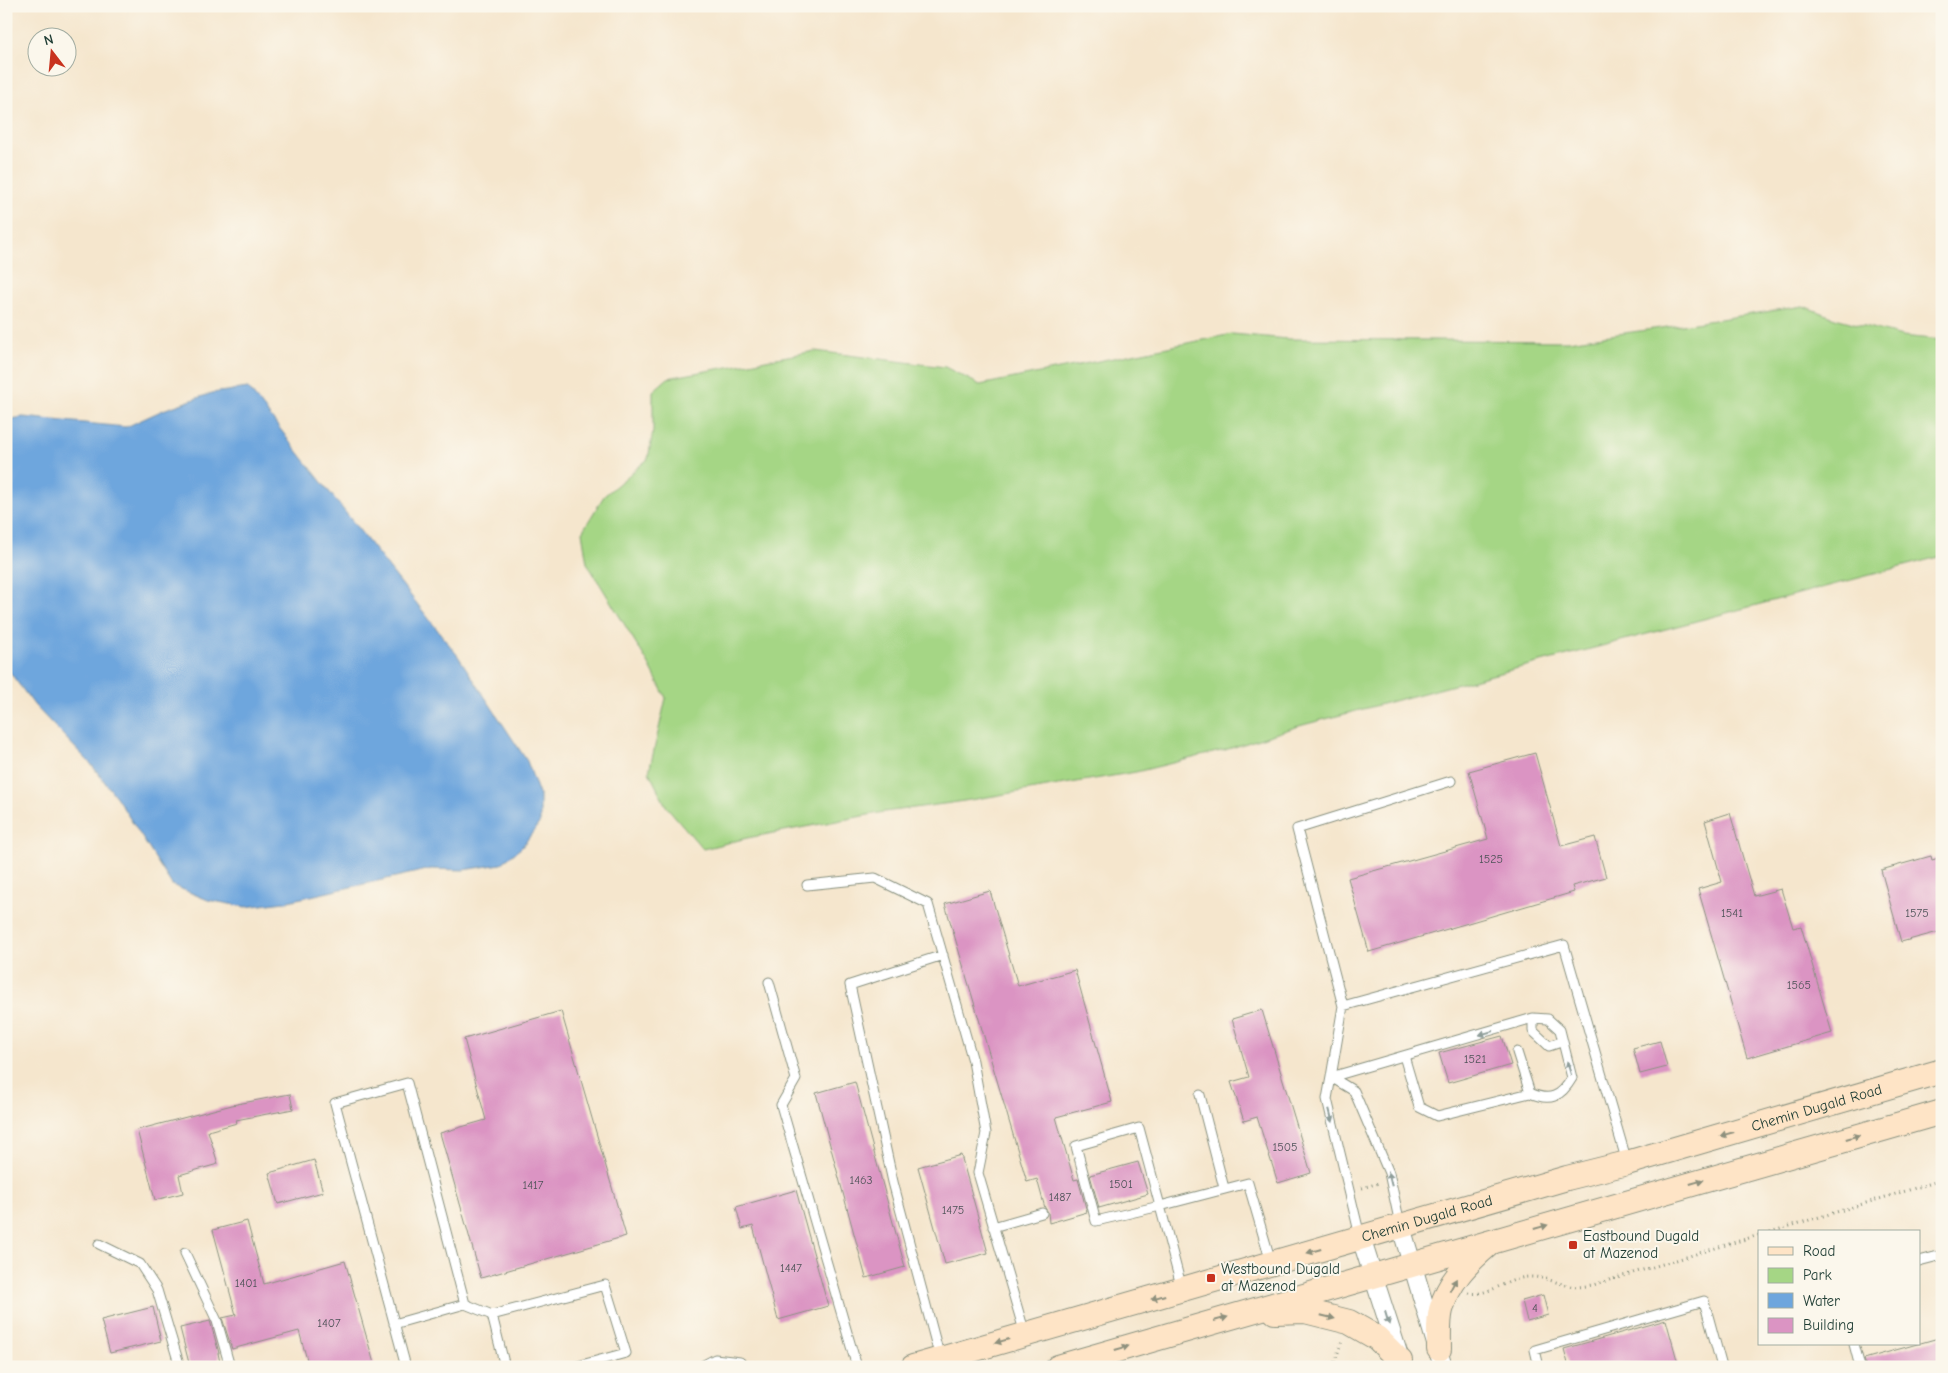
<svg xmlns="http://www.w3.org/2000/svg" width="1948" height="1373" font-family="'Comic Neue',sans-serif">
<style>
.green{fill:#a5d685;stroke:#628a5c}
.water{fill:#6ea6dd;stroke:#467288}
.building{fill:#db94c3}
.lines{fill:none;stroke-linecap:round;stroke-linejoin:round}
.lane-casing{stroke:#8a9280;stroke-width:11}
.street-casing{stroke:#8a9280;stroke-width:20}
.secondary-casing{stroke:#8a9280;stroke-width:26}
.path{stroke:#8a9280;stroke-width:3;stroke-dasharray:1 4;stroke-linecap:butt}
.lane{stroke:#fff;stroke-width:9}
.street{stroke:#fff;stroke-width:18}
.secondary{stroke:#fee4c6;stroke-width:24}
.oneway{fill:#8f9e9a}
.oneway2{fill:#8e907d}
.poi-dot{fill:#c8321e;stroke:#fbf7ec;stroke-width:2}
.labels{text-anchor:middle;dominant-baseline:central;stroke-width:4;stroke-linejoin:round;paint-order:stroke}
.number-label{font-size:12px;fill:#4e5358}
.street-label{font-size:15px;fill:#1f3d34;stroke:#fbf7ec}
.poi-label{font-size:15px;fill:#1f3d34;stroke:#fbf7ec;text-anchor:start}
</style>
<rect width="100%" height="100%" fill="#fbf7ec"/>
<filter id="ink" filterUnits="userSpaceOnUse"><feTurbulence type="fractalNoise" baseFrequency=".02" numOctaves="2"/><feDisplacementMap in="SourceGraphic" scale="10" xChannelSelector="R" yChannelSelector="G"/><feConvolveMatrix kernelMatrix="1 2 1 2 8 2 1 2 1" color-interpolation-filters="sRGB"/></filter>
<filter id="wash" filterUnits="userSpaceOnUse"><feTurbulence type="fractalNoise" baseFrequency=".0096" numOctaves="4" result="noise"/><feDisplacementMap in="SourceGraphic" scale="20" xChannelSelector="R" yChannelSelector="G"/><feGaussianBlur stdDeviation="1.12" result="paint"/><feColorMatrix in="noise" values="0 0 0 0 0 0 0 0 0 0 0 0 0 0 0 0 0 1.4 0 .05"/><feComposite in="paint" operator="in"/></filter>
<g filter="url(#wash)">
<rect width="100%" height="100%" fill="#f5e6cd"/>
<path class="green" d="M 1803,306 L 1835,318 L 1902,336 L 1942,340 L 1942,556 L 1299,726 L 1225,750 L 1136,772 L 958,802 L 884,812 L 747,838 L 703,849 L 666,806 L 649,772 L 666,698 L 648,663 L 587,563 L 582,532 L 604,496 L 648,459 L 653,431 L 653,391 L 668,378 L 815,351 L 945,367 L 980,385 L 1232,334 L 1288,339 L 1568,341 L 1682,325 Z"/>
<path class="water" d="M 248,388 L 458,656 L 527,761 L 540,797 L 540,822 L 522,847 L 501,864 L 463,870 L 431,869 L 284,902 L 246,907 L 208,900 L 172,885 L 117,798 L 91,764 L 35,706 L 6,667 L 6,420 L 23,417 L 126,427 L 163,410 L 212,393 Z"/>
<g id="blocks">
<path class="building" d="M 1535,753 L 1561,846 L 1595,837 L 1606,877 L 1572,886 L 1574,892 L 1369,952 L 1348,878 L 1488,839 L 1469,771 Z
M 1730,813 L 1754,896 L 1781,889 L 1793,928 L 1801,926 L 1832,1033 L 1747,1058 L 1698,889 L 1722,882 L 1705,821 Z
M 1931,856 L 1932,860 L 1942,857 L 1942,931 L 1901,942 L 1881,870 Z
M 990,891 L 1018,986 L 1075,970 L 1112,1102 L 1056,1117 L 1074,1180 L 1078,1179 L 1087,1212 L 1049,1223 L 1048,1212 L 1045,1208 L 1037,1179 L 1027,1182 L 945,904 Z
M 1262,1010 L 1311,1173 L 1278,1183 L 1257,1117 L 1244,1121 L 1231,1082 L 1249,1077 L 1232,1019 Z
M 561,1011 L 626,1236 L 481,1278 L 440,1133 L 486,1120 L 464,1039 Z
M 1502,1036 L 1511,1065 L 1448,1083 L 1439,1053 Z
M 1660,1041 L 1667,1067 L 1640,1074 L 1633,1048 Z
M 855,1082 L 905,1267 L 866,1278 L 816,1093 Z
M 290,1094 L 293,1109 L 236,1120 L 237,1123 L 208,1131 L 218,1164 L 179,1175 L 183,1193 L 155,1200 L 137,1130 L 232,1105 Z
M 961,1155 L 988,1253 L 945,1264 L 918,1167 Z
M 314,1160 L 323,1192 L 278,1204 L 269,1173 Z
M 1138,1162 L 1148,1194 L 1099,1208 L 1090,1175 Z
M 796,1190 L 828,1306 L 778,1320 L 753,1226 L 742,1229 L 736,1207 Z
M 247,1221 L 264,1284 L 345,1261 L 375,1367 L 309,1367 L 299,1331 L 232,1349 L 222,1318 L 236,1315 L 213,1230 Z
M 1543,1295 L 1548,1315 L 1527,1321 L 1522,1301 Z
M 153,1307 L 161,1341 L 110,1353 L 101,1320 Z
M 1666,1320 L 1679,1367 L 1569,1367 L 1564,1349 Z
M 210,1321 L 219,1353 L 218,1353 L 221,1367 L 190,1367 L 180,1328 Z
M 1942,1337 L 1942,1367 L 1866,1367 L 1864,1359 Z"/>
</g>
</g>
<g filter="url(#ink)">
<use href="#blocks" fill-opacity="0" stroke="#8a9280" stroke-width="1"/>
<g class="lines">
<g class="lane-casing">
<path id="lane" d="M 807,885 L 875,878 L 928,904 L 973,1061 L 986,1133 L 978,1173 L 1025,1334
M 769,982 L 796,1079 L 781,1105 L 857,1367
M 1343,1006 L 1564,945 L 1627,1162
M 1533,1018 L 1533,1031 L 1549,1046 L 1561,1042
M 1517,1052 L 1530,1093
M 1404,1056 L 1419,1107 L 1437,1116 L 1530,1093 C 1550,1102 1561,1097 1572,1078 L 1560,1030 L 1548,1019 L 1533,1018 L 1331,1077 L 1343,1006 L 1297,829 L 1451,781
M 1200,1095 L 1224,1188
M 1139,1128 L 1160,1206 L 1096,1221 L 1076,1146 Z
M 993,1227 L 1042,1213
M 1360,1236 L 1327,1099 L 1331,1077 L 1354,1091 L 1389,1173 L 1400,1224
M 99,1244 L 140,1264 L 157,1290 L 180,1367
M 185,1253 L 217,1321 L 230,1367
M 1919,1261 L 1942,1255
M 1182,1289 L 1160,1206 L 1248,1183 L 1271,1262
M 465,1304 L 492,1315
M 394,1324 L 465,1304 L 407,1083 L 335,1103 L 406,1367
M 1854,1344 L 1860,1367
M 940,1358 L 893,1182 L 850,985 L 943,955
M 505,1367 L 492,1315 L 605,1285 L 626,1353 L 574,1367
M 700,1367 L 715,1359 L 740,1362 L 744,1367
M 1539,1367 L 1535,1350 L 1704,1301 L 1722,1367"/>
</g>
<g class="street-casing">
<path id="street" d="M 1401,1227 L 1443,1367
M 1361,1238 L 1400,1359"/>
</g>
<g class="secondary-casing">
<g id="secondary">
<path d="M 1275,1312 L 1305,1311 L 1349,1322 L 1377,1338 L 1400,1361"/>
<path d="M 1439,1349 C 1439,1337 1438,1322 1441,1310 C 1448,1282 1467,1263 1488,1245"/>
<path id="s1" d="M 913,1367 L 1567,1178 L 1627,1163 L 1942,1071"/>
<path d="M 1058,1367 L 1942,1112"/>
</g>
</g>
<path class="path" d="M 1362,1188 L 1379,1183
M 1770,1232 L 1942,1180
M 1469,1293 C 1487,1297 1509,1278 1528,1277 C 1543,1276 1556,1283 1570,1286 C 1577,1288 1585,1286 1593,1285 L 1759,1235
M 1333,1367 L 1342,1341"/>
<use href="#lane" class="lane"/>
<use href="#street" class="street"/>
<use href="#secondary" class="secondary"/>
</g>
<defs><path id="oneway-solid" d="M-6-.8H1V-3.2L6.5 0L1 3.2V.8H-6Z" transform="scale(1.25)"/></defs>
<g class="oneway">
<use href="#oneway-solid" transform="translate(1486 1033) rotate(164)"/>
<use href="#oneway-solid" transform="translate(1569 1068) rotate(-107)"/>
<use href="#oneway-solid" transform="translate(1331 1116) rotate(76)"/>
<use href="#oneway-solid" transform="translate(1390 1179) rotate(-104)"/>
<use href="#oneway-solid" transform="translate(1387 1318) rotate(73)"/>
</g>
<g class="oneway2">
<use href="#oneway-solid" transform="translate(1727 1134) rotate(164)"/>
<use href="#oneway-solid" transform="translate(1853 1137) rotate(-16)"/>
<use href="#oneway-solid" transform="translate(1697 1182) rotate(-16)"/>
<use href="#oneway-solid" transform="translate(1541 1227) rotate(-16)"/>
<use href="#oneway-solid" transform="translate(1314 1251) rotate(164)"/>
<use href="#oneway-solid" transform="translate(1453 1285) rotate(-62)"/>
<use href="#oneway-solid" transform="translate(1158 1297) rotate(164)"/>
<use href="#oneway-solid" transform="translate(1328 1317) rotate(14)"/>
<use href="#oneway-solid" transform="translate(1221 1319) rotate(-16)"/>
<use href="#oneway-solid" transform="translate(1002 1341) rotate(164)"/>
<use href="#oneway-solid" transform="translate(1122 1348) rotate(-16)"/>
</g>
</g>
<g class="poi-dot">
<rect x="1568" y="1240" width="10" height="10" rx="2.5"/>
<rect x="1206" y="1273" width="10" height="10" rx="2.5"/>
</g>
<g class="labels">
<g class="number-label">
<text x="1491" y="859">1525</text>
<text x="1732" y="913">1541</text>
<text x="1917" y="913">1575</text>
<text x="1799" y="985">1565</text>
<text x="1475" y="1059">1521</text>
<text x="1285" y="1147">1505</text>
<text x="861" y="1180">1463</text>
<text x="1121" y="1184">1501</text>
<text x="533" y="1185">1417</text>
<text x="1060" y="1197">1487</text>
<text x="953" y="1210">1475</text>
<text x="791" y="1268">1447</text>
<text x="246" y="1283">1401</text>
<text x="1535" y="1308">4</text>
<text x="329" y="1323">1407</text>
</g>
<g class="street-label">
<text stroke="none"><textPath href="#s1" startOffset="940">Chemin Dugald Road</textPath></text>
<text stroke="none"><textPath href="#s1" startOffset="535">Chemin Dugald Road</textPath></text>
</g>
<g class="poi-label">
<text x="1583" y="1236">Eastbound Dugald<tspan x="1583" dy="17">at Mazenod</tspan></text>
<text x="1221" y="1269">Westbound Dugald<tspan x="1221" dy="17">at Mazenod</tspan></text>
</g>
</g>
<rect width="1948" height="1373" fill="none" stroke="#fbf7ec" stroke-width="25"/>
<rect x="1758" y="1230" width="162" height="115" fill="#fbf7ec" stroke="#a3ada2"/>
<rect x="1768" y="1247" width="25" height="8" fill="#fee4c6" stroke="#a3ada2"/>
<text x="1803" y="1256" font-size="15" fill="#1f3d34">Road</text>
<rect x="1768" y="1268" width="25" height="15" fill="#a5d685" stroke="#a3ada2"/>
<text x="1803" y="1280" font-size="15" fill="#1f3d34">Park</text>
<rect x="1768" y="1293" width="25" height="15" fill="#6ea6dd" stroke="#a3ada2"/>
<text x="1803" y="1306" font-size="15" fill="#1f3d34">Water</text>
<rect x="1768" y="1318" width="25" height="15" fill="#db94c3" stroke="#a3ada2"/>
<text x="1803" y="1330" font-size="15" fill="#1f3d34">Building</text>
<g transform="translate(52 52) rotate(344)"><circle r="24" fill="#fbf7ec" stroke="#a3ada2"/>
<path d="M0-4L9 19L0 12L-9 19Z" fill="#c8321e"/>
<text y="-8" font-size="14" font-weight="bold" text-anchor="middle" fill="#1f3d34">N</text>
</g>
</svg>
